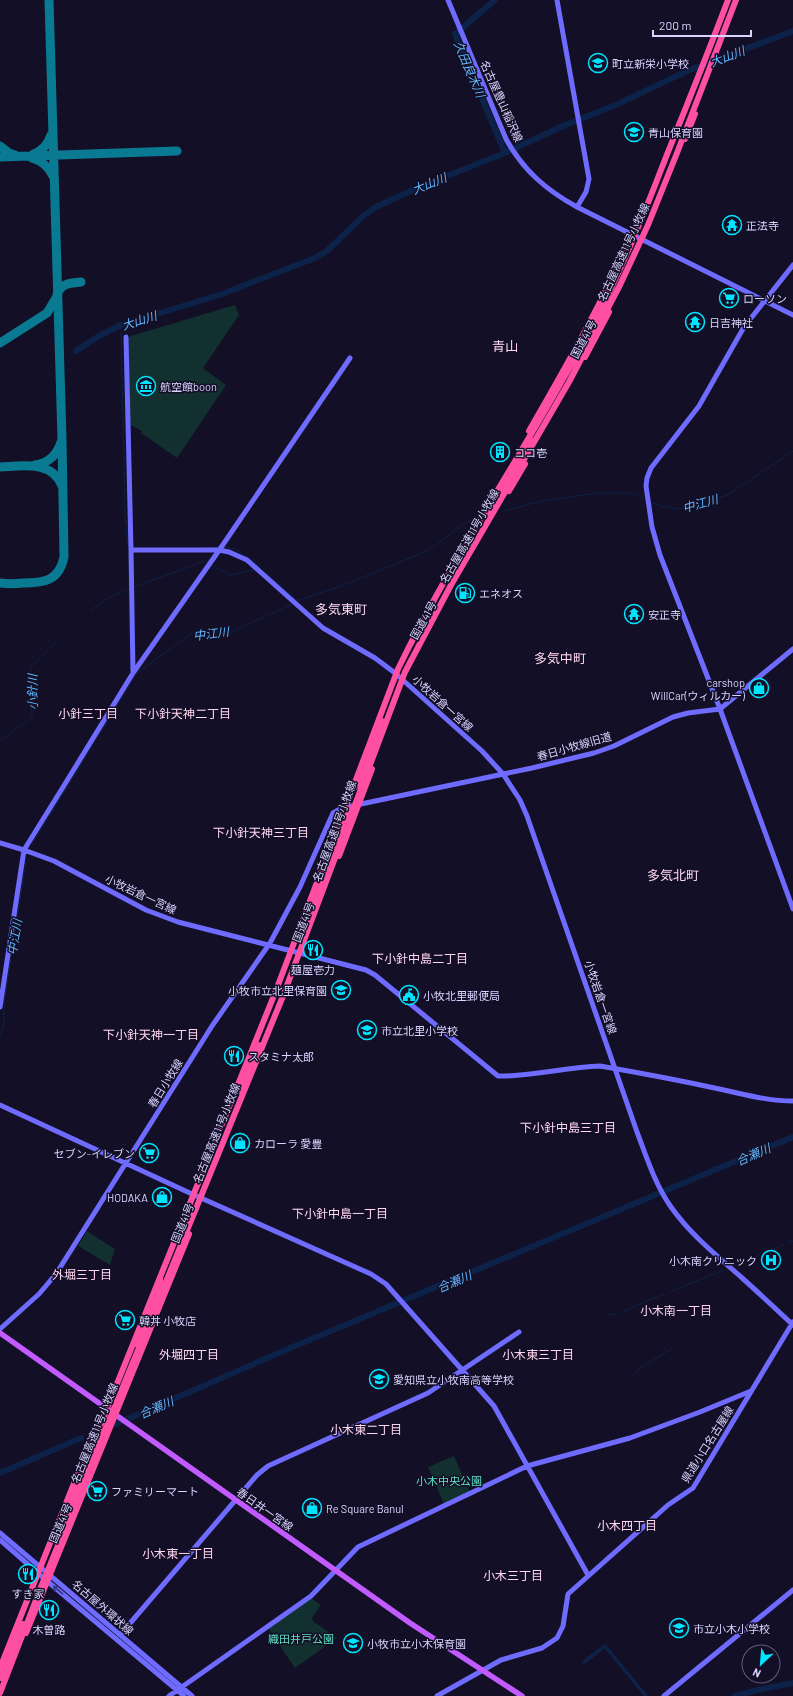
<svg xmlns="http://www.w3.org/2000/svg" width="793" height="1696" font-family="Barlow,'Noto Sans JP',sans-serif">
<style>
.green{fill:#12302f}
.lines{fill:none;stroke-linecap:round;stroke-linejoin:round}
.stream{stroke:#0c2248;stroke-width:1}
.canal{stroke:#0c2248;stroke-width:3.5}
.river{stroke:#0c2248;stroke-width:6}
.taxiway{stroke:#0a7a92;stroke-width:9}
.secondary{stroke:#6f6bff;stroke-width:5}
.primary{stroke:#c25bff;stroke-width:5.5}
.highway{stroke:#ff4fa3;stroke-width:6}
.highway-bridge{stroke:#ff4fa3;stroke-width:6}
.oneway{stroke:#38347d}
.labels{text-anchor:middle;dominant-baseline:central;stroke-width:3;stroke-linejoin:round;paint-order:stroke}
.poi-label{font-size:11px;fill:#d9d4ff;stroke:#130f26;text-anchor:start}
.street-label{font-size:11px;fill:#d9d4ff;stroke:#130f26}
.park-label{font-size:11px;fill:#5fe0c0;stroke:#130f26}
.water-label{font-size:12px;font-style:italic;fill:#62b6ff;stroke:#130f26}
.neighbourhood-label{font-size:12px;fill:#ffd6f0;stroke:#130f26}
.quarter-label{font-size:13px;fill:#ffd6f0;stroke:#130f26}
</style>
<rect width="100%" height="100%" fill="#130f26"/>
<path class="green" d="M 235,305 L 239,315 L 203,368 L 226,385 L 177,458 L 141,433 L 142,431 L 130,425 L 128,338 L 131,336 Z
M 87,1231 L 115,1249 L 110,1265 L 78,1246 Z
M 454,1456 L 470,1492 L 444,1504 L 428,1467 Z
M 311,1598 L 321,1605 L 312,1618 L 313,1621 L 337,1638 L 295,1668 L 268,1628 Z"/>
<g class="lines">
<path class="stream" d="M 121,325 L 125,516 L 128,546
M 651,502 L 661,506 L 679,509 L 728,495 L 793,451
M 503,511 L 542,501 L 598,493 L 632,493 L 646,500
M 224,547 C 239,548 250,558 260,568
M 204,548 L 219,547
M 212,565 L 230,575 L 254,570
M 267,574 L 298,601
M 134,587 L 205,561 L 207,562
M 297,601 L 349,583 L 424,552 C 442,543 455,528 472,519
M 91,610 L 108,598 L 129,589
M 0,741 L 32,717 L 31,667 L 59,639
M 32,844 L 137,673 L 192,633 L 204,631 L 229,633 L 292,604
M 0,1037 L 4,1024 L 4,1003 L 26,861
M 788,1243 L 793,1241
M 765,1252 L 784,1245
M 735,1265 L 760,1255
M 669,1292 L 724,1270
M 622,1312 L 664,1294
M 607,1315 L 617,1314
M 635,1373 L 643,1366 L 673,1348"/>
<path class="canal" d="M 584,1662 L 605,1646 L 646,1696"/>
<path class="river" d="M 495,0 L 455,34 L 505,153
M 76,351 L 99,336 L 121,325 L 222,294 L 315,258 L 327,251 L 363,216 L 376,207 L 419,187 L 505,153 L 563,126 L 618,104 L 687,71 L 793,31
M 116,1424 L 288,1349 L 793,1137
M 0,1473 L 81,1438
M 735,1696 L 762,1689 L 793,1683"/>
<path class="taxiway" d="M 0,146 L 9,153 L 15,155
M 32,155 C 42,151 48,145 51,135
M 0,157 L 177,151
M 32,158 C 42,161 49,167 53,176
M 57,294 C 62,283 70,283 81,282
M 0,343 L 47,313 L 56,298
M 35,465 C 49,463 57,455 61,442
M 0,467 C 22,466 52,460 62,486
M 0,583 C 7,584 15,584 23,583 C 44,583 59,581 64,557 L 62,439 L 49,0"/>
<path class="secondary" d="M 448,0 L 506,139 C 523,170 546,190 577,207 L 793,315
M 557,0 L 589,179 L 586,192 L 577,207
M 793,265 L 744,327 L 699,406 L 651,468 L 647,478 L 646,486 L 652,527 L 660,555 L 720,709 L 793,909
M 126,337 L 131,550 L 133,673
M 131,550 L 219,550 L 229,552 L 247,560 L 323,628 L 375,658 L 395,673 L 482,751 L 503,774 L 520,800 L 527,816 L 637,1132 C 647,1158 655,1184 671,1207 C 690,1234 716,1255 741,1277 C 759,1293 776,1309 793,1325
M 0,843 L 24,850 L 54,861 L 146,910 L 178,922 L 366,970 L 375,975 L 498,1076 C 532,1077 565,1067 600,1066 C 641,1073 683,1081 724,1090 C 747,1095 769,1101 793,1101
M 0,1007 L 24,850 L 68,779 L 133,673 L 220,549 L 350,358
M 0,1105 L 192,1194 L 371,1274 L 386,1284 L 494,1406 L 588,1575
M 0,1329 L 39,1294 L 56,1274 L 212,1026 L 270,943 L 300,887 L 333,813 L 342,808 L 532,768 L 594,753 L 614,746 L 673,717 L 688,713 L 720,709 L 793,649
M 0,1533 L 192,1696
M 0,1540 L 47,1581 L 184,1696
M 120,1635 L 257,1475 L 268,1466 L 428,1393 L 519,1332
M 169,1696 L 311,1596 L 358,1547 L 527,1466 L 630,1438 L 700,1412 L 751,1391
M 437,1696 L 501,1660 L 542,1648 L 557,1638 L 563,1626 L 568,1594 L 668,1505 L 693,1488 L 793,1322
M 664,1696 L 793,1590"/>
<path class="primary" d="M 0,1333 L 410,1623 L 522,1696"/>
<path class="highway" d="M 685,139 L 695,114
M 585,357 L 609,312
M 529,431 C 569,362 607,294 638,221
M 509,491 L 525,464
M 487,517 L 531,440
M 353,789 L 357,785 L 382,721
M 339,856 L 372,769
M 326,874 L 349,811 L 353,808
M 302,935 L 323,883
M 241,1092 L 259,1045
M 136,1344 L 160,1286 L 160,1279
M 26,1633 L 189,1234
M 0,1668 L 91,1441"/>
<path class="highway-bridge" d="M 62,1526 L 108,1406 L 275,993 L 398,669 C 457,548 534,438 596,319 C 623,267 645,212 666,157 C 687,105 708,53 728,0
M 0,1678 L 23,1624
M 0,1693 L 41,1587 L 283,996 L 405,672 L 451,585 L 569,382 L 620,285 L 648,225 L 677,153 L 736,0"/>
</g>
<defs><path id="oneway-shaft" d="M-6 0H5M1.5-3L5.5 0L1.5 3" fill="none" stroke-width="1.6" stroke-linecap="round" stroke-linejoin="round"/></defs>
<use class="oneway" href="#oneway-shaft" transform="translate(58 1590) rotate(-141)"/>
<defs>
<g id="school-ring" transform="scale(1)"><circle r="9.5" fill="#130f26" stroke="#00e5ff" stroke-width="1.5"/><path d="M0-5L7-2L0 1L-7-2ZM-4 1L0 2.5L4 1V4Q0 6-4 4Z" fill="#00e5ff"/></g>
<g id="temple-ring" transform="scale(1)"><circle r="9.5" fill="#130f26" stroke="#00e5ff" stroke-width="1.5"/><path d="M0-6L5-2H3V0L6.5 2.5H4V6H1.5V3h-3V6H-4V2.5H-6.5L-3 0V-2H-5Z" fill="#00e5ff"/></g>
<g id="supermarket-ring" transform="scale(1)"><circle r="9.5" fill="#130f26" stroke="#00e5ff" stroke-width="1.5"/><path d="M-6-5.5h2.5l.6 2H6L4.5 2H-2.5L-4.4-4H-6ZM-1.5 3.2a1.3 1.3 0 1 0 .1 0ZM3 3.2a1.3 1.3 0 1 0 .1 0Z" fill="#00e5ff"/></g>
<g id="museum-ring" transform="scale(1)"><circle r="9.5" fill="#130f26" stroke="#00e5ff" stroke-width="1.5"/><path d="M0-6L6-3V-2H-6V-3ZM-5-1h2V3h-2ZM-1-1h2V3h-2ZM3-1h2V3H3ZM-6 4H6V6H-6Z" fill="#00e5ff"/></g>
<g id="building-ring" transform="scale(1)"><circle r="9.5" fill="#130f26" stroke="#00e5ff" stroke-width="1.5"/><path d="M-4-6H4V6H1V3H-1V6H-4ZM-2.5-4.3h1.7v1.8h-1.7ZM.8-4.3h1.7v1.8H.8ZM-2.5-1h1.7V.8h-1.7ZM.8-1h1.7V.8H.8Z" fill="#00e5ff"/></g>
<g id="fuel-ring" transform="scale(1)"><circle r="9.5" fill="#130f26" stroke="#00e5ff" stroke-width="1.5"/><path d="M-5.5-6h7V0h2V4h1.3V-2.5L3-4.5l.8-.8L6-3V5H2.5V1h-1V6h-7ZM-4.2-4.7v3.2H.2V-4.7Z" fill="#00e5ff"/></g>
<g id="shop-ring" transform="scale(1)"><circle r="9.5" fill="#130f26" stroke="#00e5ff" stroke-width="1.5"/><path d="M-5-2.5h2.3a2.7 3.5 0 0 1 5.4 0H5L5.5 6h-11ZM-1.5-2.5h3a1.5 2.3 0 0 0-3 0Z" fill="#00e5ff"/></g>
<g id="restaurant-ring" transform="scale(1)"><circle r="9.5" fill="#130f26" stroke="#00e5ff" stroke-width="1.5"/><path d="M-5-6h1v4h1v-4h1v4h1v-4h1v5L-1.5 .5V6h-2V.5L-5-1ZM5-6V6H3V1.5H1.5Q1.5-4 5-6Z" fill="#00e5ff"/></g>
<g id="civic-ring" transform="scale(1)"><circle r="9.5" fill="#130f26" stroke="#00e5ff" stroke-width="1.5"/><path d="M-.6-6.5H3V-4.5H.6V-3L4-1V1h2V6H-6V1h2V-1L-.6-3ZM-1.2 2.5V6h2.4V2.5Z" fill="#00e5ff"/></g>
<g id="hospital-ring" transform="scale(1)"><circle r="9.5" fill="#130f26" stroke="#00e5ff" stroke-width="1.5"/><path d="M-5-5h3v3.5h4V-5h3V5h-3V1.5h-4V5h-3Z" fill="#00e5ff"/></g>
</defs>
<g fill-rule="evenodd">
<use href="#school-ring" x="598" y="63"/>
<use href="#school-ring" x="634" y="132"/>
<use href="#temple-ring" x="732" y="225"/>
<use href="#supermarket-ring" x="729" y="298"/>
<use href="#temple-ring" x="695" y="322"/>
<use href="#museum-ring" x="146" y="386"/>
<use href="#building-ring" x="500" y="452"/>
<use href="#fuel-ring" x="465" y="593"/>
<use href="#temple-ring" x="634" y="614"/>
<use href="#shop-ring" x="759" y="688"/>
<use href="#restaurant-ring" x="313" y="950"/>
<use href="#school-ring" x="341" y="990"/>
<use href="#civic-ring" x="409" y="995"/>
<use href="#school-ring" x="367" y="1030"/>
<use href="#restaurant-ring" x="234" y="1056"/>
<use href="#shop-ring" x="240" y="1143"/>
<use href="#supermarket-ring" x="149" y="1153"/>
<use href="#shop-ring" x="162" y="1197"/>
<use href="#hospital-ring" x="771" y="1260"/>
<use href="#supermarket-ring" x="125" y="1320"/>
<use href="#school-ring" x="379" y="1379"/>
<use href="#supermarket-ring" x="97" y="1491"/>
<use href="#shop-ring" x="312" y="1508"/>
<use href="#restaurant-ring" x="28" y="1574"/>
<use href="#restaurant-ring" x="49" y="1610"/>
<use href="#school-ring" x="679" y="1628"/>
<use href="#school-ring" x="353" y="1643"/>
</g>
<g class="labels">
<g class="poi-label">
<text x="612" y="63">町立新栄小学校</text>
<text x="648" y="132">青山保育園</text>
<text x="746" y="225">正法寺</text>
<text x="743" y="298">ローソン</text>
<text x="709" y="322">日吉神社</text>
<text x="160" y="386">航空館boon</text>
<text x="514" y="452">ココ壱</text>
<text x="479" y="593">エネオス</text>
<text x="648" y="614">安正寺</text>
<text x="745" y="682" text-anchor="end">carshop<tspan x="745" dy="13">WillCar(ウィルカー)</tspan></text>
<text x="313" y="969" text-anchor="middle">麺屋壱力</text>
<text x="327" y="990" text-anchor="end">小牧市立北里保育園</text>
<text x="423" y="995">小牧北里郵便局</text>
<text x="381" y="1030">市立北里小学校</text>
<text x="248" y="1056">スタミナ太郎</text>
<text x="254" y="1143">カローラ 愛豊</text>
<text x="135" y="1153" text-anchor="end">セブン-イレブン</text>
<text x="148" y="1197" text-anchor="end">HODAKA</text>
<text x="757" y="1260" text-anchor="end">小木南クリニック</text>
<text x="139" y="1320">韓丼 小牧店</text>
<text x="393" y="1379">愛知県立小牧南高等学校</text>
<text x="111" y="1491">ファミリーマート</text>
<text x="326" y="1508">Re Square Banul</text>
<text x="28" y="1593" text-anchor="middle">すき家</text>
<text x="693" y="1628">市立小木小学校</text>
<text x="49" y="1629" text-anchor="middle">木曽路</text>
<text x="367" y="1643">小牧市立小木保育園</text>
</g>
<g class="street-label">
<text transform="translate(502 101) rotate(66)">名古屋豊山稲沢線</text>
<text transform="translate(623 252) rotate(-65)">名古屋高速11号小牧線</text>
<text transform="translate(583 339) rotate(-62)">国道41号</text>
<text transform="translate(469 536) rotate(-60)">名古屋高速11号小牧線</text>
<text transform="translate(423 620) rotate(-61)">国道41号</text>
<text transform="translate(443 703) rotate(42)">小牧岩倉一宮線</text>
<text transform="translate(574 746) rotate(-16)">春日小牧線旧道</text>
<text transform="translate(334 831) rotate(-70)">名古屋高速11号小牧線</text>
<text transform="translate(141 894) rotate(25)">小牧岩倉一宮線</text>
<text transform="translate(303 922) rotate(-69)">国道41号</text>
<text transform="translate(601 997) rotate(71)">小牧岩倉一宮線</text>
<text transform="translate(165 1083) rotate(-58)">春日小牧線</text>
<text transform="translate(216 1133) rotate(-68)">名古屋高速11号小牧線</text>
<text transform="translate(182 1223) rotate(-68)">国道41号</text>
<text transform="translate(94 1433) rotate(-68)">名古屋高速11号小牧線</text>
<text transform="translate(707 1444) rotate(-58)">県道小口名古屋線</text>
<text transform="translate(265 1509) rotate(35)">春日井一宮線</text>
<text transform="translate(60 1523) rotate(-67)">国道41号</text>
<text transform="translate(103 1607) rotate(41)">名古屋外環状線</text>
</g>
<g class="park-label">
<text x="449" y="1480">小木中央公園</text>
<text x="301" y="1638">織田井戸公園</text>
</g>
<g class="water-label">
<text transform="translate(727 56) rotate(-21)">大山川</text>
<text transform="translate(470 69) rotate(67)">久田良木川</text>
<text transform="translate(429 183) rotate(-22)">大山川</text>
<text transform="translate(139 320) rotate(-18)">大山川</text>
<text transform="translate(700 503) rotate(-16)">中江川</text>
<text transform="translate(211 633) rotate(-7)">中江川</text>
<text transform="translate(32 692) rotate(-91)">小針川</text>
<text transform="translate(14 937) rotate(-81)">中江川</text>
<text transform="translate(753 1154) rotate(-23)">合瀬川</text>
<text transform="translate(454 1281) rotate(-23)">合瀬川</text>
<text transform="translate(156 1407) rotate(-23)">合瀬川</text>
</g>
<g class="neighbourhood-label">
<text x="88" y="713">小針三丁目</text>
<text x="183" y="713">下小針天神二丁目</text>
<text x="261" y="832">下小針天神三丁目</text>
<text x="420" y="958">下小針中島二丁目</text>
<text x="151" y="1034">下小針天神一丁目</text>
<text x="568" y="1127">下小針中島三丁目</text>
<text x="340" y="1213">下小針中島一丁目</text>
<text x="82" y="1274">外堀三丁目</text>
<text x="676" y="1310">小木南一丁目</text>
<text x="189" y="1354">外堀四丁目</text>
<text x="538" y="1354">小木東三丁目</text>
<text x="366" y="1429">小木東二丁目</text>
<text x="627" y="1525">小木四丁目</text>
<text x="178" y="1553">小木東一丁目</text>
<text x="513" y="1575">小木三丁目</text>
</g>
<g class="quarter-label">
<text x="505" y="346">青山</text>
<text x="341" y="609">多気東町</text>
<text x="560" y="658">多気中町</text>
<text x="673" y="875">多気北町</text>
</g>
</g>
<g transform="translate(761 1664) rotate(206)"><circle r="19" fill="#130f26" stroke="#625e7d"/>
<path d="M0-3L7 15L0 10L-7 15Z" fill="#00e5ff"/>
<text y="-6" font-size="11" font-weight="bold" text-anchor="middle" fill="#d9d4ff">N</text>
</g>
<path d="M653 30v6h98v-6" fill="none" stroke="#d9d4ff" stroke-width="2"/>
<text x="659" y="30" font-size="12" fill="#d9d4ff" stroke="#130f26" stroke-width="3" paint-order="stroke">200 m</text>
</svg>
